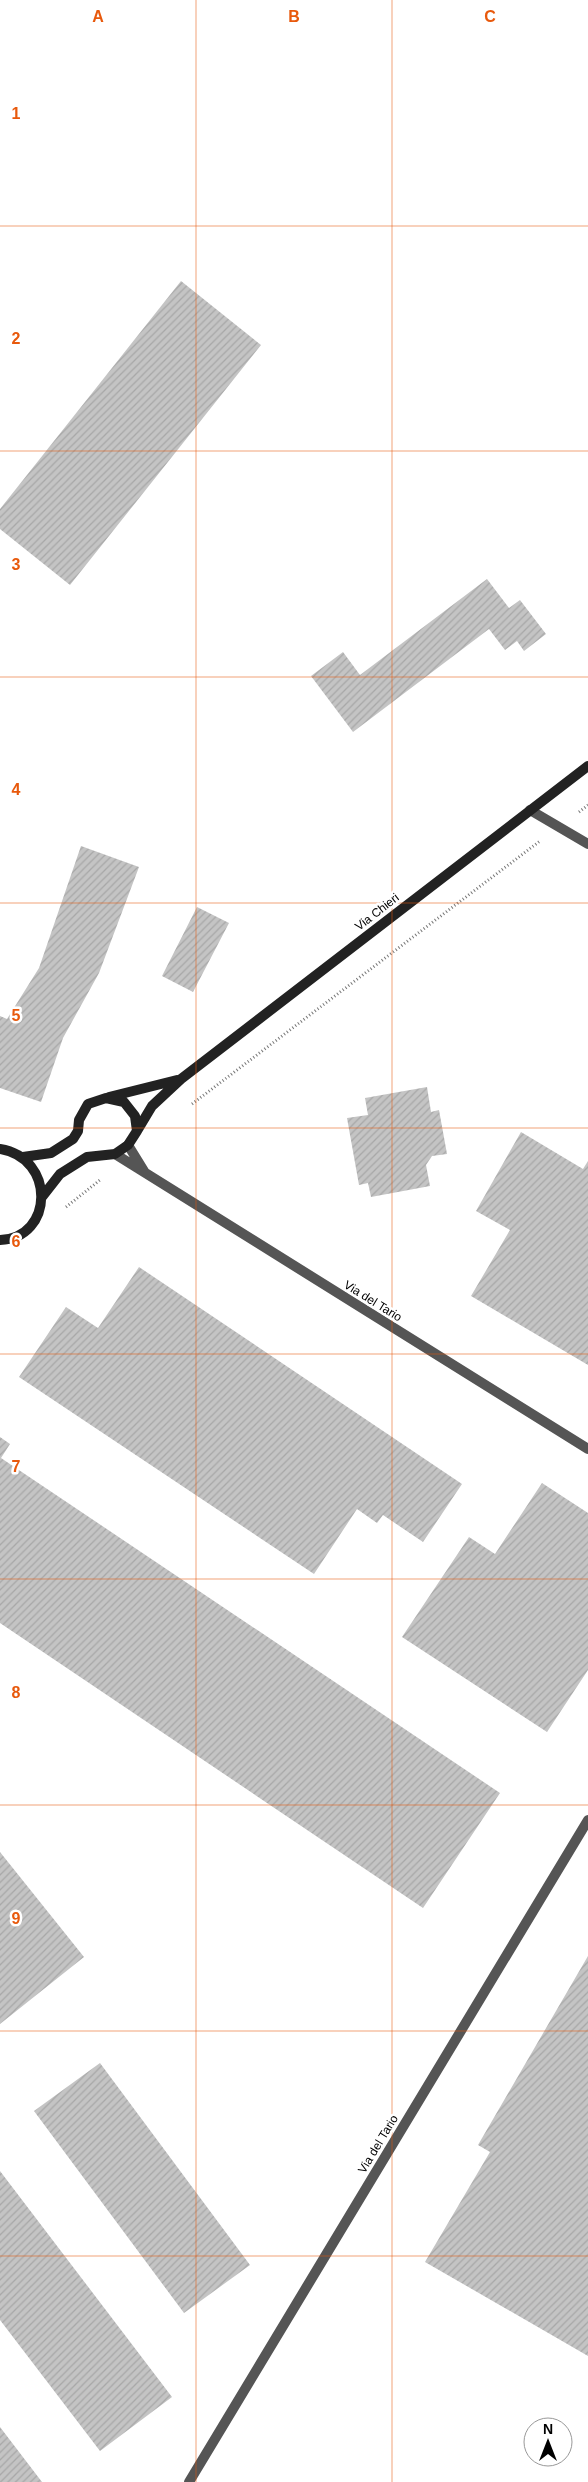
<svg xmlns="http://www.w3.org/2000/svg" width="588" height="2482" font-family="Arial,sans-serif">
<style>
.building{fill:url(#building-hatch)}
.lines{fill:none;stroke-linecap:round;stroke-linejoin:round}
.path{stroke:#777;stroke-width:3;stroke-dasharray:1 2.5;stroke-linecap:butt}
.service{stroke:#555;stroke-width:10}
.minor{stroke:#555;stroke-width:10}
.secondary{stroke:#222;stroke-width:10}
.grid{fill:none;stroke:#e8590c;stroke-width:1;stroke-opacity:0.55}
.labels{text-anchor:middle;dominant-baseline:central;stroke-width:5;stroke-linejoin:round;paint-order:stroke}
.street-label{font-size:12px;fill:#000;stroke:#fff}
.grid-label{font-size:16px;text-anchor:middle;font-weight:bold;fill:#e8590c;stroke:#fff;stroke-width:5;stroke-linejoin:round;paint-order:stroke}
</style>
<defs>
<pattern id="building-hatch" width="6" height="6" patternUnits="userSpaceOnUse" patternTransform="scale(1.25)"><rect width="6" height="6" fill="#c4c4c4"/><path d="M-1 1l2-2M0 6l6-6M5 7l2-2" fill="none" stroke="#a7a7a7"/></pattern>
</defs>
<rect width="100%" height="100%" fill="#fff"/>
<path class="building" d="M 181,281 L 261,345 L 70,585 L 0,529 L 0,509 Z
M 487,579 L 509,608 L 520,600 L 546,634 L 524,651 L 517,641 L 505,650 L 489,629 L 353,732 L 311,676 L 343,652 L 360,675 Z
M 81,846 L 139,867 L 99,973 L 63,1038 L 41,1102 L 0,1088 L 0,1016 L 7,1019 L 39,968 Z
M 197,907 L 229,923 L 193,992 L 162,976 Z
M 427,1087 L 431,1112 L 439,1110 L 447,1154 L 432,1156 L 426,1165 L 430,1186 L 371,1197 L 368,1183 L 359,1185 L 347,1118 L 368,1115 L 365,1098 Z
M 521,1132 L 583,1169 L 588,1161 L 588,1365 L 471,1296 L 510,1230 L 476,1211 Z
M 139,1267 L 462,1484 L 423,1542 L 383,1515 L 377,1523 L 357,1509 L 314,1574 L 19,1377 L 66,1307 L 98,1328 Z
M 0,1437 L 10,1444 L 1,1458 L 500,1793 L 423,1908 L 0,1623 Z
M 542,1483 L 588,1513 L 588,1670 L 547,1732 L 402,1637 L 469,1537 L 495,1554 Z
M 0,1852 L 84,1957 L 0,2024 Z
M 588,1956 L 588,2356 L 425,2262 L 490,2152 L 478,2145 Z
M 100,2063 L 250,2265 L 184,2313 L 34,2111 Z
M 0,2171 L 172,2397 L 100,2451 L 0,2320 Z
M 0,2427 L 42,2482 L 0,2482 Z"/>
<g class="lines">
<path class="path" d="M 579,812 L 588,805
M 192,1104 L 540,841
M 66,1207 L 100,1180"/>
<path class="service" d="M 530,810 L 588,844"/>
<path class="minor" d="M 128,1145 L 144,1171
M 115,1154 L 588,1449
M 189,2482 L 588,1820"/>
<path class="secondary" d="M 109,1097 L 177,1080
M 137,1131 L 152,1106 L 181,1079 L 588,766
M 0,1149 C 56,1158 54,1238 0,1240
M 23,1157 L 51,1153 L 73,1139 L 78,1131 L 79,1120 L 88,1104 L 106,1098 L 124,1102 L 135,1116 L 137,1131 L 128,1145 L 115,1154 L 87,1157 L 60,1174 L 42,1197"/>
</g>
<path class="grid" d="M 196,0 L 196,2482M 392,0 L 392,2482M 0,226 L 588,226M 0,451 L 588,451M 0,677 L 588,677M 0,903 L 588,903M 0,1128 L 588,1128M 0,1354 L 588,1354M 0,1579 L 588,1579M 0,1805 L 588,1805M 0,2031 L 588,2031M 0,2256 L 588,2256"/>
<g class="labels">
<g class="street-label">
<text transform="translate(377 912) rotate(-38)">Via Chieri</text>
<text transform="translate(373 1301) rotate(32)">Via del Tario</text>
<text transform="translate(378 2144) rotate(-59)">Via del Tario</text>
</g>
</g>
<g class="grid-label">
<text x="98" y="22">A</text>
<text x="294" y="22">B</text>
<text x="490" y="22">C</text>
<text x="16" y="119">1</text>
<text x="16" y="344">2</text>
<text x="16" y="570">3</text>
<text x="16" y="795">4</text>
<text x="16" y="1021">5</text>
<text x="16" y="1247">6</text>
<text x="16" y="1472">7</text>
<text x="16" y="1698">8</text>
<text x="16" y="1924">9</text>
</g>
<g transform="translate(548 2442)"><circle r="24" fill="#ffffff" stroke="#999999"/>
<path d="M0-4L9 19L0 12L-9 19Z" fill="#000000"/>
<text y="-8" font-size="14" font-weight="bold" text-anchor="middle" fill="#000000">N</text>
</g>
</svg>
